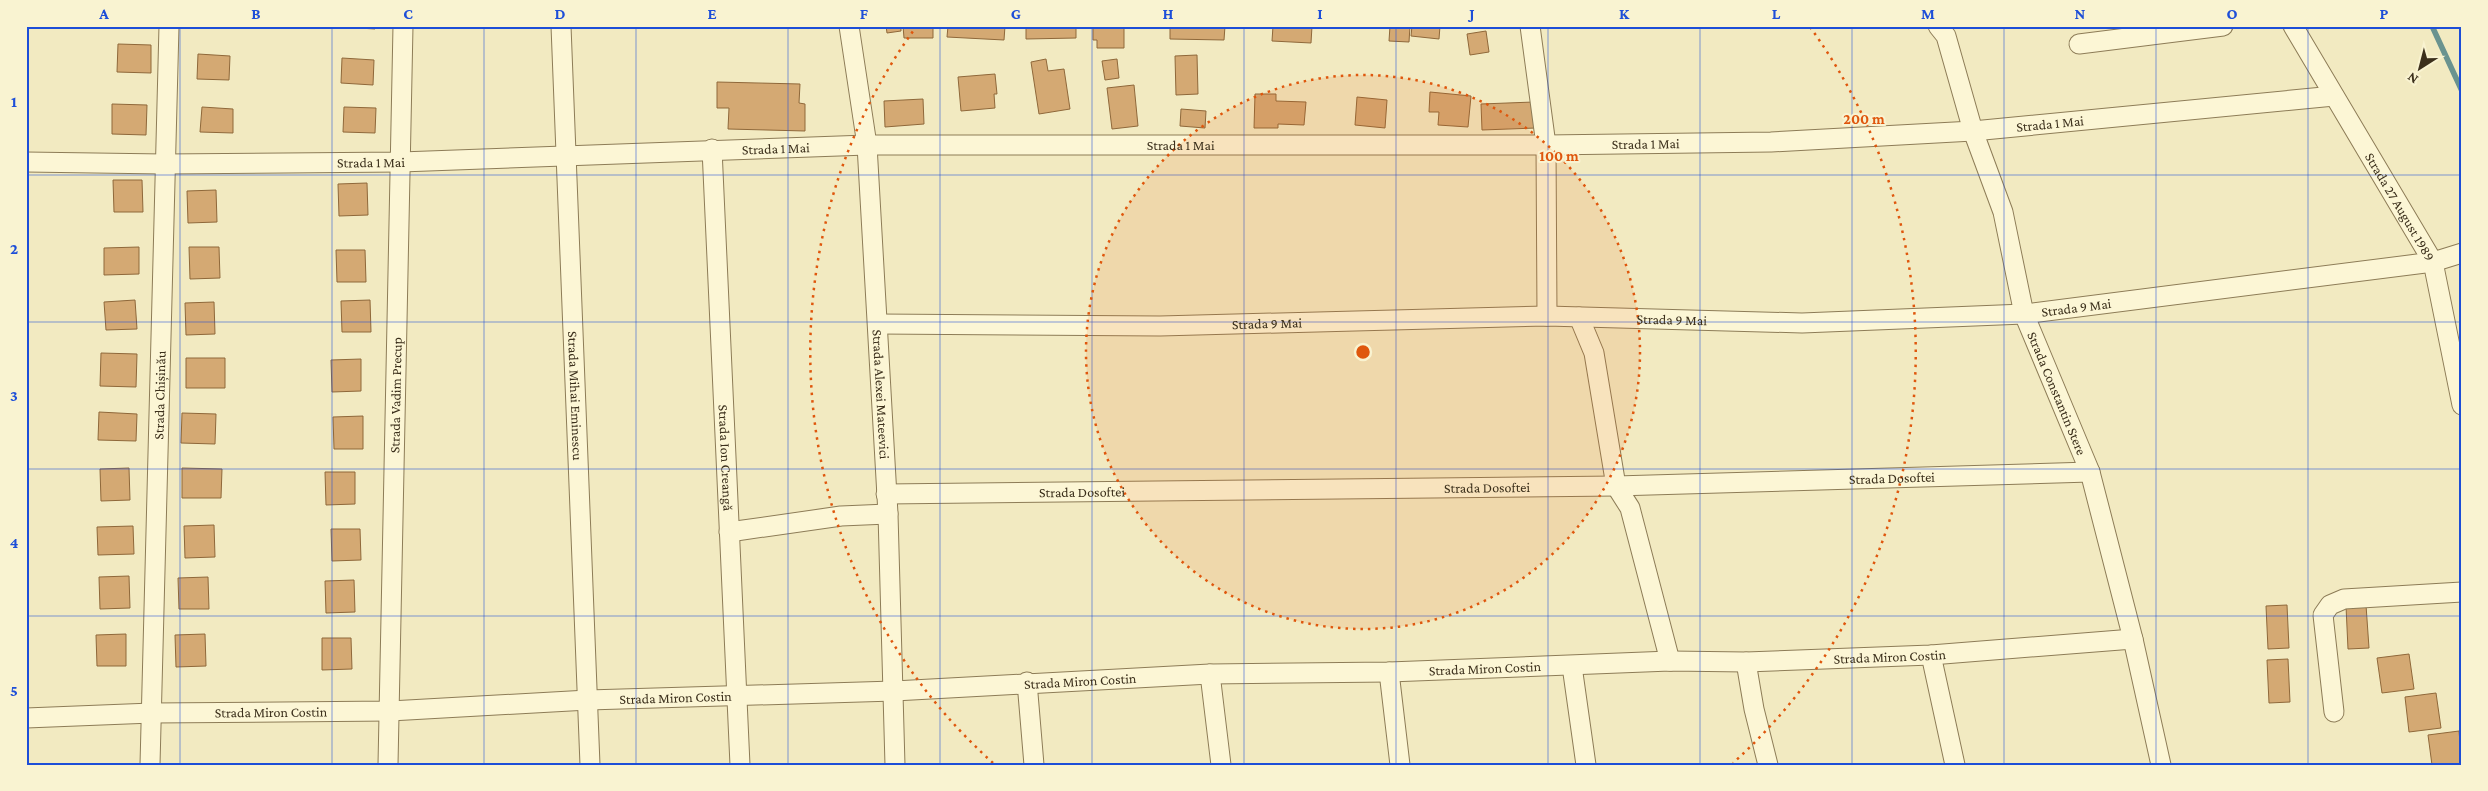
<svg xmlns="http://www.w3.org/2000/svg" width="2488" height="791" font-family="'Crimson Pro',serif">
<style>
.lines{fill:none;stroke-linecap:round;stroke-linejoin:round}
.stream{stroke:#6a938f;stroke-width:5.5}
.building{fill:#d4a973;stroke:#8f683a}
.minor-casing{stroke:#8d7c57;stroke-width:21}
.minor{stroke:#fcf6d5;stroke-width:19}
.grid{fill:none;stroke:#1d4ed8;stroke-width:1;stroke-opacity:0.55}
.ring{fill:none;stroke:#df570d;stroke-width:2.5;stroke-dasharray:2.5 5}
.labels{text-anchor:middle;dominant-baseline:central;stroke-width:4;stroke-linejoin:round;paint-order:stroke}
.street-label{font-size:14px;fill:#3c301c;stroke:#f9f3d1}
.centre{fill:#df570d;stroke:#f9f3d1;stroke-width:2.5}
.ring-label{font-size:15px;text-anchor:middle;font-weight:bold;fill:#df570d;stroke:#f9f3d1;stroke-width:4;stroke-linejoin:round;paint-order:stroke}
.neatline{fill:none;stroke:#1d4ed8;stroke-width:2}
.grid-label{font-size:16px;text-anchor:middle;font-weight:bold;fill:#1d4ed8}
</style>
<rect width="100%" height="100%" fill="#f2eac1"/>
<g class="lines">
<path class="stream" d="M 2432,26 L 2462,91"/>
</g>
<path class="building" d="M 343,26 L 375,26 L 375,29 L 343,27 Z
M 886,26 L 901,26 L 901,31 L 887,33 Z
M 903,26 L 933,26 L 933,38 L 904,38 Z
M 948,26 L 1005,26 L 1004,40 L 947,37 Z
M 1026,26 L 1076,26 L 1076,38 L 1026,39 Z
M 1093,26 L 1124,26 L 1124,48 L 1097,48 L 1097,40 L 1093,40 Z
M 1170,26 L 1225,26 L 1224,40 L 1170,39 Z
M 1273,26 L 1312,26 L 1311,43 L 1272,41 Z
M 1318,26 L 1352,26 L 1352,28 Z
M 1390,26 L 1410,26 L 1409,42 L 1389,41 Z
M 1412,26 L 1440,26 L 1439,39 L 1411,36 Z
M 1486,31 L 1489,52 L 1470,55 L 1467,34 Z
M 118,44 L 151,45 L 151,73 L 117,72 Z
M 198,54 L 230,56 L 229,80 L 197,79 Z
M 1197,55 L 1198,94 L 1176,95 L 1175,56 Z
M 342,58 L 374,60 L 373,85 L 341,83 Z
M 1046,59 L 1048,71 L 1064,69 L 1070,109 L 1039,114 L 1031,62 Z
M 1117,59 L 1119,78 L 1105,80 L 1102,61 Z
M 995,74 L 997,94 L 994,94 L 995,108 L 961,111 L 958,77 Z
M 717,82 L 800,84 L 799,103 L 805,104 L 805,131 L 728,129 L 729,108 L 717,108 Z
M 1134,85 L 1138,126 L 1112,129 L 1107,88 Z
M 1430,92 L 1471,96 L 1468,127 L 1438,125 L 1439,112 L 1429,112 Z
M 1255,94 L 1276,94 L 1276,101 L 1306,102 L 1304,125 L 1278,124 L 1278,128 L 1254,128 Z
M 1357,97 L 1387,100 L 1385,128 L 1355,125 Z
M 923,99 L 924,124 L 885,127 L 884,101 Z
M 1534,102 L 1536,128 L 1482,130 L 1481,104 Z
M 112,104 L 147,105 L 146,135 L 112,134 Z
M 202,107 L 233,109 L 233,133 L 200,132 Z
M 344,107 L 376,108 L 375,133 L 343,132 Z
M 1181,109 L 1206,111 L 1205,128 L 1180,126 Z
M 113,180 L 142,180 L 143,212 L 114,212 Z
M 367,183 L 368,215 L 339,216 L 338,184 Z
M 216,190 L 217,222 L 188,223 L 187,191 Z
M 139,247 L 139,274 L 104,275 L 104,248 Z
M 189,247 L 219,247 L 220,278 L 190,279 Z
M 336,250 L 365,250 L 366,282 L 337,282 Z
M 135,300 L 137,329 L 106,330 L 104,302 Z
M 370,300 L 371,332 L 342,332 L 341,301 Z
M 214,302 L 215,334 L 186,335 L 185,303 Z
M 101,353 L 137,354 L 136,387 L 100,386 Z
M 186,358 L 225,358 L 225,388 L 186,388 Z
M 361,359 L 361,391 L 332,392 L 331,360 Z
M 99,412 L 137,414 L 136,441 L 98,440 Z
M 182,413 L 216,414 L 215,444 L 181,443 Z
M 363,416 L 363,449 L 334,449 L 333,417 Z
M 129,468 L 130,500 L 101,501 L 100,469 Z
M 182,468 L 222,469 L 221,498 L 182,498 Z
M 325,472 L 355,472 L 355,504 L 326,505 Z
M 214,525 L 215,557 L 185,558 L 184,526 Z
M 133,526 L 134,554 L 98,555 L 97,527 Z
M 331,529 L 360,529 L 361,560 L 332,561 Z
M 129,576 L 130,608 L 100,609 L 99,577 Z
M 208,577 L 209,609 L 179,609 L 178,578 Z
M 354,580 L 355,612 L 326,613 L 325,581 Z
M 2287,605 L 2289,648 L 2268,649 L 2266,606 Z
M 2366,605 L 2369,648 L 2348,649 L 2346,606 Z
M 126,634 L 126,666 L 97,666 L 96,635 Z
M 205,634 L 206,666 L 176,667 L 175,635 Z
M 322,638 L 351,638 L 352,669 L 322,670 Z
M 2409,654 L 2414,689 L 2382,693 L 2377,658 Z
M 2288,659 L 2290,702 L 2269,703 L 2267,660 Z
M 2436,693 L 2441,728 L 2409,732 L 2405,697 Z
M 2459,731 L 2462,765 L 2432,765 L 2428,735 Z"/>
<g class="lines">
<g class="minor-casing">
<g id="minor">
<path id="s1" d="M 561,26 L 590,765"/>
<path id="s2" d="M 849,26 L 867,145 L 888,514 L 895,765"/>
<path d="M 1530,26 L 1546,145 L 1547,316"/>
<path id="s3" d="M 1938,26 L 1946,36 L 1973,131 L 2003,212 L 2024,314 L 2090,472 L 2133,639 L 2161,765"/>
<path id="s4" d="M 2293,26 L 2433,262 L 2462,405"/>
<path d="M 2079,44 L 2223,26"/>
<path id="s5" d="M 712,149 L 740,765"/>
<path id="s6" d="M 26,162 L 164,164 L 401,162 L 867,145 L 1546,145 L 1771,142 L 1973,131 L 2334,96"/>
<path d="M 1579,317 L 1594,353 L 1616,486 L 1630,508 L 1670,661"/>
<path id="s7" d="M 878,324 L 1160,326 L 1547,316 L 1802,323 L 2024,314 L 2433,262 L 2462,253"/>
<path id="s8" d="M 886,494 L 1616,486 L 2090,472"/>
<path d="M 729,532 L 841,516 L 888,514"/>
<path d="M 1931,655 L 1955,765"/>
<path d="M 1746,662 L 1754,709 L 1768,765"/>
<path d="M 1572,666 L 1586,765"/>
<path d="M 1389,672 L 1400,765"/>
<path d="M 1210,674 L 1221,765"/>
<path d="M 1027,682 L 1034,765"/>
<path d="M 2334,712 L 2323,615 L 2330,605 L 2344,599 L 2462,592"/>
<path id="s9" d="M 26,718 L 152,713 L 390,711 L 588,700 L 894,691 L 1210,674 L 1389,672 L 1670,661 L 1746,662 L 1931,655 L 2133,639"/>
<path id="s10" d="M 150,765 L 169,26"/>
<path id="s11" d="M 388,765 L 403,26"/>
</g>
</g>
<use href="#minor" class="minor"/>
</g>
<path class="grid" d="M 180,26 L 180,765M 332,26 L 332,765M 484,26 L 484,765M 636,26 L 636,765M 788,26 L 788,765M 940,26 L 940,765M 1092,26 L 1092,765M 1244,26 L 1244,765M 1396,26 L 1396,765M 1548,26 L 1548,765M 1700,26 L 1700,765M 1852,26 L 1852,765M 2004,26 L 2004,765M 2156,26 L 2156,765M 2308,26 L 2308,765M 26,175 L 2462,175M 26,322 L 2462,322M 26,469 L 2462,469M 26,616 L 2462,616"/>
<circle cx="1363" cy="352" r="277" fill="#df570d" fill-opacity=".12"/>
<g class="ring">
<circle cx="1363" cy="352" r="277"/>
<path d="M993 763A553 553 0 0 1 916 27M1810 27A553 553 0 0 1 1733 763"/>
</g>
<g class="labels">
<g class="street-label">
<text stroke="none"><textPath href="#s6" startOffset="2025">Strada 1 Mai</textPath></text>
<text stroke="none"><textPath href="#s6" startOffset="1620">Strada 1 Mai</textPath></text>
<text stroke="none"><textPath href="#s6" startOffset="1155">Strada 1 Mai</textPath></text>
<text stroke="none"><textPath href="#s6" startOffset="750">Strada 1 Mai</textPath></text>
<text stroke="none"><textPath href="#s6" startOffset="345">Strada 1 Mai</textPath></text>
<text stroke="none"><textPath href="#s4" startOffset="210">Strada 27 August 1989</textPath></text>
<text stroke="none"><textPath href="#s7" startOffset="1199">Strada 9 Mai</textPath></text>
<text stroke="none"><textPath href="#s7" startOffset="794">Strada 9 Mai</textPath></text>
<text stroke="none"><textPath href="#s7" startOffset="389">Strada 9 Mai</textPath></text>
<text stroke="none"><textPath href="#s3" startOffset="388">Strada Constantin Stere</textPath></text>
<text stroke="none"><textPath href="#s10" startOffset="370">Strada Chișinău</textPath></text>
<text stroke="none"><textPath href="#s1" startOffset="370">Strada Mihai Eminescu</textPath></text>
<text stroke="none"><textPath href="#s2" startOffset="370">Strada Alexei Mateevici</textPath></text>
<text stroke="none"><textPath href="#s11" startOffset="370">Strada Vadim Precup</textPath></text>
<text stroke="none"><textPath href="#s5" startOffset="309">Strada Ion Creangă</textPath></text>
<text stroke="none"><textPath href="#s8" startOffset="1006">Strada Dosoftei</textPath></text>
<text stroke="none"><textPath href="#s8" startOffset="601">Strada Dosoftei</textPath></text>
<text stroke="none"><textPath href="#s8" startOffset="196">Strada Dosoftei</textPath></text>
<text stroke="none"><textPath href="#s9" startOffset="1865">Strada Miron Costin</textPath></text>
<text stroke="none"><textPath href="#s9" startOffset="1460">Strada Miron Costin</textPath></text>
<text stroke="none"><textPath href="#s9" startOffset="1055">Strada Miron Costin</textPath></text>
<text stroke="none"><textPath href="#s9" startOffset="650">Strada Miron Costin</textPath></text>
<text stroke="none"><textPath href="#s9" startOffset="245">Strada Miron Costin</textPath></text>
</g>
</g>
<circle cx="1363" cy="352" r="8" class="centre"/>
<g class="ring-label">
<text x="1864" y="124">200 m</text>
<text x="1559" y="161">100 m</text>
</g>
<rect width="2488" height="791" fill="none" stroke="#f9f3d1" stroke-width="55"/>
<g transform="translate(2420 68) rotate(216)" stroke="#f9f3d1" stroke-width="4" paint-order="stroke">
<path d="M0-4L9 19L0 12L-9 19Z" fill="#3c301c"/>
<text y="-8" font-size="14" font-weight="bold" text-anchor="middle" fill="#3c301c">N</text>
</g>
<rect x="28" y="28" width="2432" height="736" class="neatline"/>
<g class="grid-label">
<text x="104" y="19">A</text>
<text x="256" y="19">B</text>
<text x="408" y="19">C</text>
<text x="560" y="19">D</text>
<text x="712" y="19">E</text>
<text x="864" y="19">F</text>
<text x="1016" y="19">G</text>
<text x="1168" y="19">H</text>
<text x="1320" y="19">I</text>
<text x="1472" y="19">J</text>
<text x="1624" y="19">K</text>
<text x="1776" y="19">L</text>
<text x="1928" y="19">M</text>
<text x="2080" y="19">N</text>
<text x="2232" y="19">O</text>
<text x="2384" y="19">P</text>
<text x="14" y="107">1</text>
<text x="14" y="254">2</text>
<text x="14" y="401">3</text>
<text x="14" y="548">4</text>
<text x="14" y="696">5</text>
</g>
</svg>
